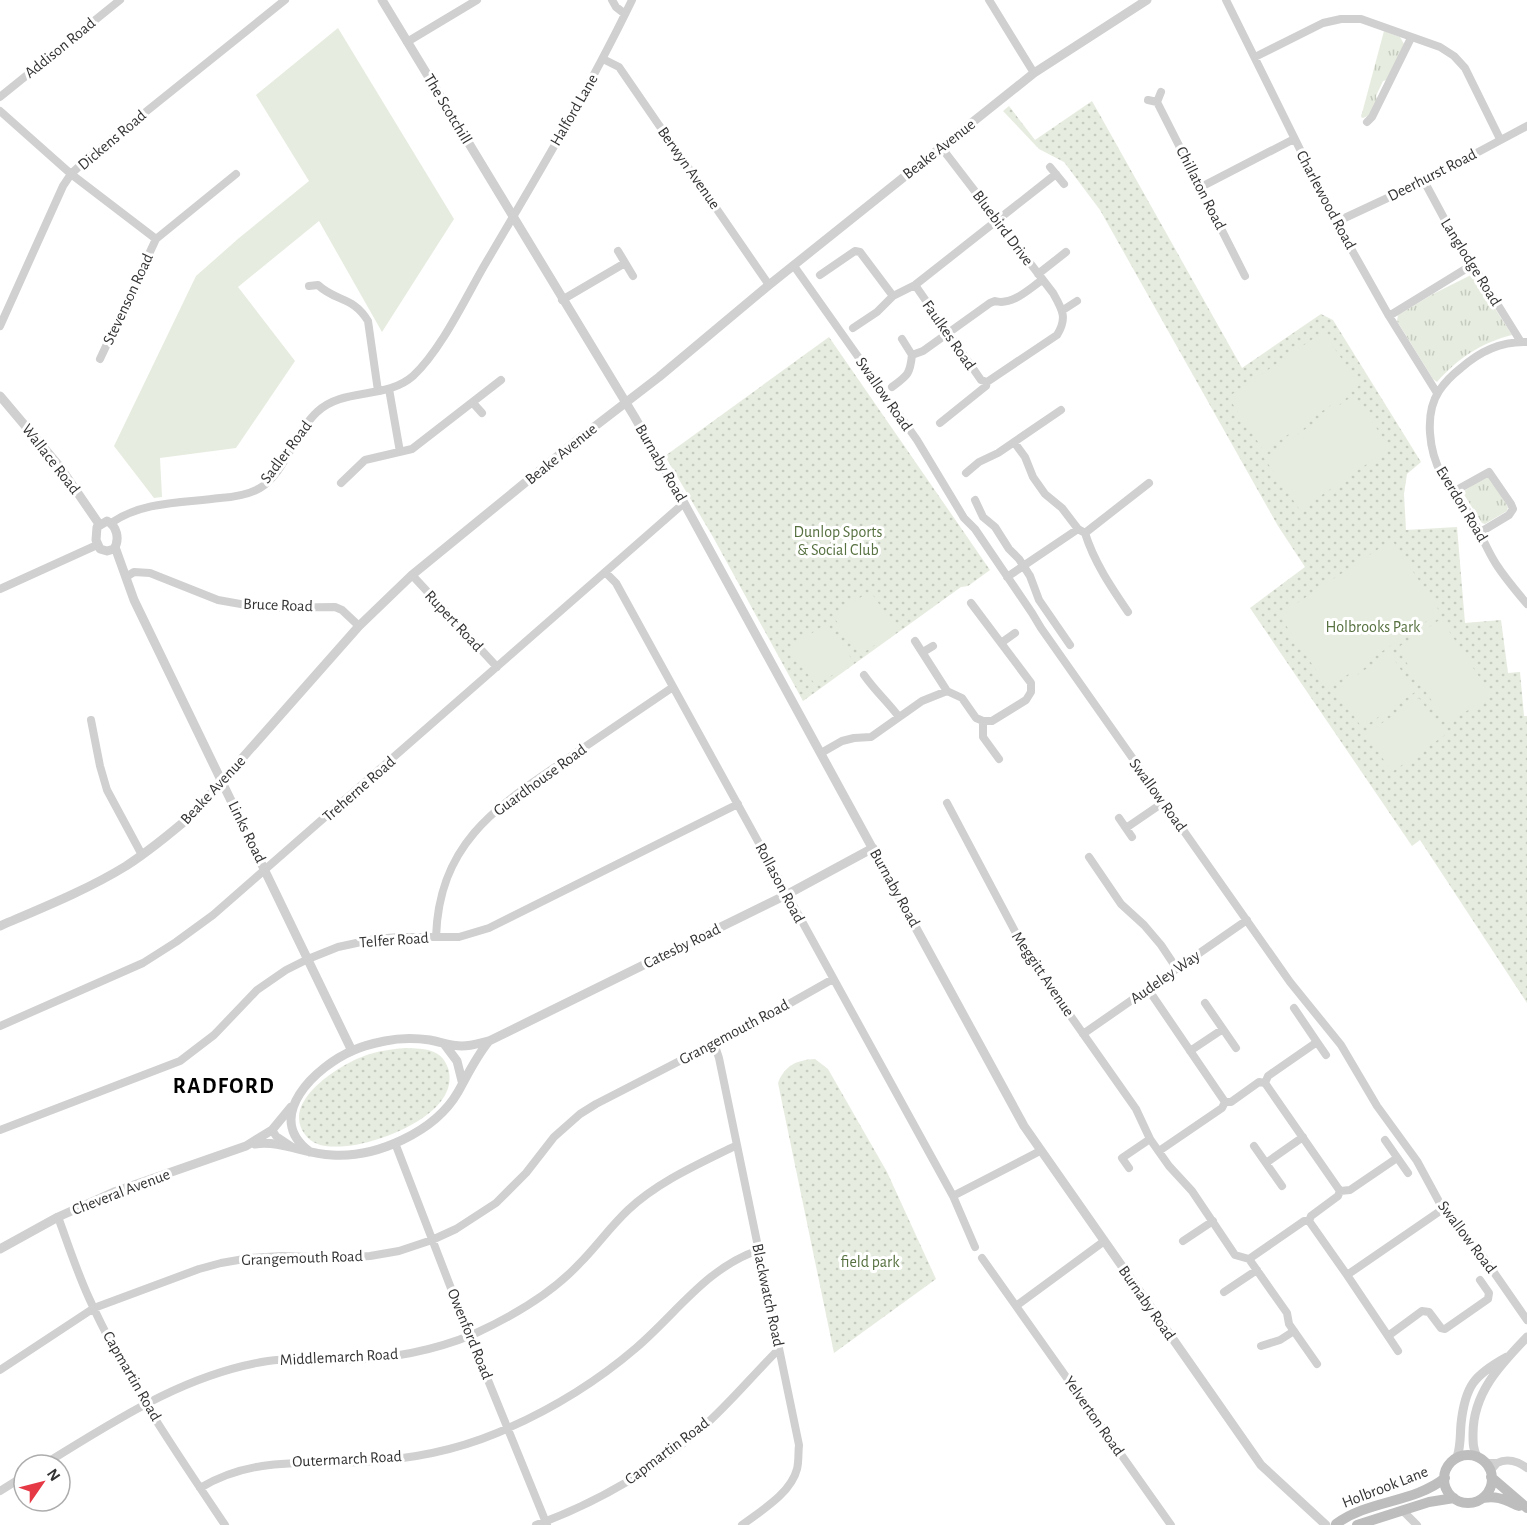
<svg xmlns="http://www.w3.org/2000/svg" width="1527" height="1525" font-family="'Alegreya Sans',sans-serif">
<style>
.grass{fill:url(#grass-tufts)}
.park{fill:url(#park-dots)}
.garden{fill:#e6ecdf}
.lines{fill:none;stroke-linecap:round;stroke-linejoin:round}
.minor{stroke:#d0d0d0;stroke-width:8}
.tertiary{stroke:#d0d0d0;stroke-width:9}
.secondary{stroke:#bdbdbd;stroke-width:10}
.labels{text-anchor:middle;dominant-baseline:central;stroke-width:6;stroke-linejoin:round;paint-order:stroke}
.street-label{font-size:16px;fill:#333;stroke:#fff}
.park-label{font-size:16px;fill:#56703f;stroke:#fff}
.district-label{font-size:22px;font-weight:bold;letter-spacing:1.5px;fill:#000;stroke:#fff}
</style>
<defs>
<pattern id="grass-tufts" width="24" height="20" patternUnits="userSpaceOnUse" patternTransform="scale(1.5)"><rect width="24" height="20" fill="#e6ecdf"/><path d="M3 7l-1-3M5 7V3M7 7l1-3M15 17l-1-3M17 17v-4M19 17l1-3" fill="none" stroke="#c6cbc0"/></pattern>
<pattern id="park-dots" width="8" height="8" patternUnits="userSpaceOnUse" patternTransform="scale(1.5)"><rect width="8" height="8" fill="#e6ecdf"/><path d="M2 2h.1M6 6h.1" fill="none" stroke="#c6cbc0" stroke-width="1.8" stroke-linecap="round"/></pattern>
</defs>
<rect width="100%" height="100%" fill="#fff"/>
<path class="grass" d="M 1384,31 L 1400,37 L 1404,44 L 1387,80 L 1383,81 L 1376,96 L 1377,99 L 1370,115 L 1363,118 L 1361,117 Z
M 1473,274 L 1512,335 C 1481,343 1458,358 1437,382 L 1433,379 L 1397,321 L 1398,315 L 1433,294 Z
M 1486,476 L 1490,478 L 1508,507 L 1507,511 L 1485,524 L 1482,523 L 1463,493 L 1464,491 Z"/>
<path class="park" d="M 1092,101 L 1242,368 L 1321,314 L 1333,320 L 1421,462 L 1407,474 L 1404,494 L 1406,530 L 1457,527 L 1465,623 L 1501,620 L 1508,673 L 1520,672 L 1524,716 L 1527,716 L 1527,1003 L 1420,840 L 1412,846 L 1250,608 L 1305,567 L 1278,526 L 1100,210 L 1064,162 L 1039,149 L 1003,111 L 1009,106 L 1035,140 Z
M 829,337 L 990,570 L 968,586 L 961,587 L 803,701 L 713,537 L 665,456 Z
M 406,1048 C 424,1049 441,1048 448,1068 C 462,1113 380,1143 347,1146 C 334,1147 318,1148 308,1138 C 275,1104 342,1062 370,1054 C 382,1050 394,1049 406,1048 Z
M 815,1059 L 828,1069 L 887,1172 L 936,1279 L 834,1353 L 778,1083 C 785,1065 797,1060 815,1059 Z"/>
<path class="garden" d="M 338,28 L 454,219 L 382,332 L 319,221 L 238,287 L 295,361 L 236,448 L 160,458 L 162,497 L 154,498 L 114,446 L 196,276 L 239,238 L 309,181 L 256,95 Z
M 1323,332 L 1360,385 L 1264,451 L 1228,397 Z
M 1354,395 L 1390,448 L 1300,510 L 1264,458 Z
M 1392,540 L 1440,612 L 1328,688 L 1279,615 Z
M 870,591 L 897,630 L 860,655 L 833,616 Z
M 1441,619 L 1491,695 L 1447,724 L 1397,648 Z
M 827,623 L 853,661 L 816,686 L 790,648 Z
M 1390,653 L 1415,692 L 1362,728 L 1336,689 Z
M 1419,698 L 1445,735 L 1392,772 L 1366,734 Z"/>
<g class="lines">
<path class="minor" d="M 612,0 L 616,7 L 625,14
M 989,0 L 1034,73
M 1226,0 L 1336,222 L 1389,316 L 1437,393
M 407,42 L 477,0
M 1255,57 L 1323,23 L 1341,19 L 1361,19 L 1440,47 L 1454,56 L 1465,68 L 1500,139
M 603,59 L 619,67 L 769,285
M 0,97 L 120,0
M 1148,100 L 1157,102 L 1161,92
M 1157,102 L 1245,276
M 0,111 L 71,174 L 156,239
M 1367,122 L 1372,117 L 1411,38
M 1050,167 L 1064,184
M 1424,181 L 1445,220 L 1521,342
M 1201,187 L 1294,139
M 1336,222 L 1424,181 L 1527,126
M 618,251 L 633,276
M 794,266 L 917,440 L 964,518 L 975,529 L 1032,613 L 1041,628 L 1290,982 L 1341,1045 L 1377,1106 L 1417,1161 L 1443,1209 L 1477,1248 L 1527,1320
M 1038,274 L 1066,252
M 820,275 L 855,251 L 860,252 L 893,296
M 915,285 L 981,380 L 987,382
M 309,286 L 318,285 C 336,302 353,296 368,321 L 378,391
M 562,300 L 625,263
M 1063,310 L 1077,301
M 1389,316 L 1472,265
M 0,326 L 63,186 L 71,174 L 87,159 L 285,0
M 853,328 L 877,312 L 893,296 L 915,285 L 1056,174
M 1527,342 C 1502,341 1479,352 1461,368 C 1452,375 1445,382 1439,391 C 1424,414 1429,452 1442,475 C 1451,490 1464,504 1473,520 C 1481,534 1487,550 1496,564 C 1505,578 1516,591 1527,604
M 912,355 L 923,351 L 990,303 L 995,301 C 1012,306 1029,289 1042,280
M 100,359 L 156,239 L 236,174
M 892,387 C 908,375 910,374 912,355 L 902,339
M 389,389 L 400,452
M 473,403 L 482,413
M 940,423 L 986,386 L 987,382 L 1057,335 C 1068,318 1062,309 1053,293 L 941,147
M 1014,442 L 1025,457 L 1033,477 L 1045,494 L 1062,508 L 1078,529
M 966,473 L 979,462 L 998,453 L 1061,410
M 341,483 L 365,460 L 412,449 L 501,380
M 1453,492 L 1489,472 L 1511,504 L 1513,509 L 1509,515 L 1479,533
M 975,500 L 983,517 L 995,527 L 1009,549 L 1019,559 L 1030,576 L 1039,600 L 1070,645
M 111,523 C 143,501 183,503 220,498 C 234,497 248,495 260,488 C 285,473 295,432 317,412 C 343,387 386,400 413,376 C 441,350 465,299 484,266 C 536,178 588,91 632,0
M 1085,533 C 1094,562 1111,587 1128,612
M 605,572 L 616,583 L 953,1196 L 975,1247
M 412,575 L 497,667
M 126,577 L 134,572 L 150,573 L 218,600 L 263,608 L 335,607 L 342,610 L 359,626
M 1007,577 L 1078,529 L 1085,533 L 1149,483
M 0,589 L 97,545
M 915,641 L 947,691
M 1001,643 L 1015,633
M 923,652 L 933,646
M 864,675 C 875,691 888,702 899,717
M 91,720 L 100,766 L 107,790 L 142,855
M 983,721 L 983,737 L 999,759
M 821,753 L 842,741 L 854,738 L 871,737 L 922,701 L 947,691 L 962,698 L 976,718 L 983,721 L 992,721 L 1026,700 L 1031,692 L 1031,683 L 971,603
M 947,803 L 1027,954 L 1136,1109 L 1150,1139 L 1169,1166 L 1192,1191 L 1235,1255 L 1249,1259 L 1304,1221 L 1309,1221 L 1311,1216 L 1338,1196 L 1340,1191 L 1350,1190 L 1397,1158
M 1119,818 L 1132,837
M 1126,828 L 1164,802
M 1089,857 L 1121,904 L 1144,925 L 1161,945 L 1177,969
M 436,937 C 439,843 496,807 567,759 C 602,735 638,711 673,687
M 1148,989 L 1225,1102
M 1205,1003 L 1236,1048
M 1294,1008 L 1317,1042
M 0,1026 L 143,963 L 176,942 L 213,915 L 684,503
M 1083,1034 L 1247,920
M 714,1043 L 719,1058 L 799,1445 C 798,1453 799,1461 797,1469 C 791,1493 762,1510 742,1525
M 1190,1051 L 1223,1029
M 1265,1083 L 1340,1191
M 1265,1083 L 1268,1076 L 1317,1042 L 1326,1055
M 0,1130 L 180,1061 L 214,1035 L 257,990 L 286,970 L 308,959 L 338,947 L 375,939 L 399,937 L 459,937 L 489,928 L 738,804
M 272,1130 L 276,1136 L 291,1146
M 1385,1140 L 1408,1173
M 395,1143 L 459,1309 L 547,1525
M 1254,1146 L 1282,1186
M 1159,1151 L 1222,1108 L 1225,1102 L 1231,1102 L 1259,1082 L 1265,1083
M 1266,1163 L 1303,1137
M 1129,1168 L 1122,1158 L 1150,1139
M 953,1196 L 1040,1151
M 58,1217 C 68,1244 77,1272 89,1298 C 125,1378 176,1452 225,1525
M 1309,1221 L 1347,1275 L 1443,1209
M 1183,1241 L 1213,1221
M 1103,1242 L 1016,1306 L 1171,1525
M 982,1258 L 1016,1306
M 1249,1259 L 1287,1313 L 1289,1324 L 1317,1364
M 1347,1275 L 1388,1336 L 1422,1311 L 1429,1312 L 1441,1328 L 1445,1329 L 1488,1299 L 1489,1293 L 1480,1280
M 1224,1292 L 1257,1270
M 1388,1336 L 1398,1351
M 1261,1346 L 1280,1340 L 1294,1331
M 0,1370 L 94,1308 L 199,1269 L 221,1263 L 250,1258 L 282,1256 L 341,1258 L 370,1256 L 399,1251 L 432,1240 L 456,1229 L 496,1203 L 526,1173 L 554,1137 L 580,1114 L 596,1104 L 771,1014 L 833,979
M 1485,1463 L 1497,1463 L 1490,1471
M 1497,1463 C 1507,1458 1518,1461 1527,1468
M 43,1465 C 113,1422 184,1374 268,1361 C 294,1357 319,1361 345,1360 C 389,1359 433,1351 474,1334 C 511,1317 551,1294 579,1264 C 596,1247 610,1227 628,1210 C 659,1181 699,1164 737,1145
M 200,1488 C 251,1457 302,1464 359,1462 C 405,1460 454,1451 497,1433 C 547,1412 594,1384 636,1348 C 676,1314 707,1267 759,1250
M 0,1491 L 24,1476
M 1402,1510 L 1417,1525
M 536,1525 C 596,1503 653,1470 702,1428 C 730,1403 753,1375 779,1349"/>
<path class="tertiary" d="M 382,0 L 634,416 L 684,503 L 1024,1126 L 1261,1465 L 1326,1525
M 0,396 L 60,467 L 99,524
M 107,521 C 117,526 120,539 114,549 L 107,551 L 100,549 L 96,540 L 97,527 Z
M 115,547 L 134,600 L 352,1051
M 0,926 C 42,908 87,890 126,866 C 149,851 171,833 192,815 L 359,626 L 412,575 L 581,437 L 659,377 L 769,285 L 1034,73 L 1147,0
M 445,1045 L 457,1061 L 462,1081
M 255,1144 C 281,1140 305,1154 332,1155 C 376,1158 435,1132 458,1092 C 468,1074 476,1057 489,1041
M 310,1152 C 262,1117 316,1066 354,1050 C 363,1046 375,1043 385,1041 C 399,1038 416,1038 430,1040 C 441,1042 451,1046 462,1046 C 471,1046 480,1043 489,1041 L 786,895 L 873,848
M 0,1249 L 58,1217 L 114,1192 L 246,1146 L 272,1130 L 291,1107
M 1457,1457 C 1461,1446 1460,1435 1461,1424 C 1465,1386 1474,1375 1507,1357
M 1477,1457 C 1473,1449 1473,1443 1473,1434 C 1473,1393 1500,1365 1527,1337"/>
<path class="secondary" d="M1444 1479a24 24 0 1 1 48 0a24 24 0 1 1-48 0Z
M 1491,1477 L 1527,1508
M 1484,1498 C 1497,1495 1507,1501 1519,1506
M 1336,1524 C 1368,1500 1414,1503 1445,1478
M 1357,1525 L 1429,1502 L 1454,1498"/>
</g>
<g class="labels">
<g class="street-label">
<text transform="translate(60 48) rotate(-39)">Addison Road</text>
<text transform="translate(448 109) rotate(59)">The Scotchill</text>
<text transform="translate(574 110) rotate(-60)">Halford Lane</text>
<text transform="translate(112 140) rotate(-40)">Dickens Road</text>
<text transform="translate(939 149) rotate(-38)">Beake Avenue</text>
<text transform="translate(689 168) rotate(55)">Berwyn Avenue</text>
<text transform="translate(1432 175) rotate(-27)">Deerhurst Road</text>
<text transform="translate(1201 188) rotate(63)">Chillaton Road</text>
<text transform="translate(1326 200) rotate(62)">Charlewood Road</text>
<text transform="translate(1003 228) rotate(53)">Bluebird Drive</text>
<text transform="translate(1471 262) rotate(58)">Langlodge Road</text>
<text transform="translate(128 299) rotate(-65)">Stevenson Road</text>
<text transform="translate(949 335) rotate(55)">Faulkes Road</text>
<text transform="translate(884 394) rotate(55)">Swallow Road</text>
<text transform="translate(286 452) rotate(-53)">Sadler Road</text>
<text transform="translate(561 454) rotate(-39)">Beake Avenue</text>
<text transform="translate(51 459) rotate(52)">Wallace Road</text>
<text transform="translate(661 463) rotate(60)">Burnaby Road</text>
<text transform="translate(1462 504) rotate(59)">Everdon Road</text>
<text transform="translate(278 605) rotate(2)">Bruce Road</text>
<text transform="translate(454 621) rotate(47)">Rupert Road</text>
<text transform="translate(540 780) rotate(-36)">Guardhouse Road</text>
<text transform="translate(359 789) rotate(-41)">Treherne Road</text>
<text transform="translate(213 790) rotate(-47)">Beake Avenue</text>
<text transform="translate(1158 795) rotate(54)">Swallow Road</text>
<text transform="translate(247 832) rotate(64)">Links Road</text>
<text transform="translate(780 883) rotate(62)">Rollason Road</text>
<text transform="translate(895 888) rotate(61)">Burnaby Road</text>
<text transform="translate(394 940) rotate(-4)">Telfer Road</text>
<text transform="translate(682 946) rotate(-26)">Catesby Road</text>
<text transform="translate(1043 974) rotate(56)">Meggitt Avenue</text>
<text transform="translate(1165 977) rotate(-35)">Audeley Way</text>
<text transform="translate(734 1032) rotate(-28)">Grangemouth Road</text>
<text transform="translate(121 1192) rotate(-21)">Cheveral Avenue</text>
<text transform="translate(1467 1237) rotate(53)">Swallow Road</text>
<text transform="translate(302 1258) rotate(-2)">Grangemouth Road</text>
<text transform="translate(768 1295) rotate(78)">Blackwatch Road</text>
<text transform="translate(1147 1303) rotate(55)">Burnaby Road</text>
<text transform="translate(470 1334) rotate(68)">Owenford Road</text>
<text transform="translate(339 1357) rotate(-3)">Middlemarch Road</text>
<text transform="translate(132 1376) rotate(60)">Capmartin Road</text>
<text transform="translate(1094 1416) rotate(55)">Yelverton Road</text>
<text transform="translate(667 1451) rotate(-37)">Capmartin Road</text>
<text transform="translate(347 1459) rotate(-3)">Outermarch Road</text>
<text transform="translate(1385 1487) rotate(-21)">Holbrook Lane</text>
</g>
<g class="park-label">
<text x="838" y="532">Dunlop Sports<tspan x="838" dy="18">&amp; Social Club</tspan></text>
<text x="1373" y="627">Holbrooks Park</text>
<text x="870" y="1262">field park</text>
</g>
<g class="district-label">
<text x="224" y="1086">RADFORD</text>
</g>
</g>
<g transform="translate(42 1483) rotate(55)"><circle r="28" fill="#ffffff" stroke="#adadad" stroke-width="1.5"/>
<path d="M0-4.5L10 22L0 15L-10 22Z" fill="#e63946"/>
<text y="-9" font-size="16" font-weight="bold" text-anchor="middle" fill="#333333">N</text>
</g>
</svg>
